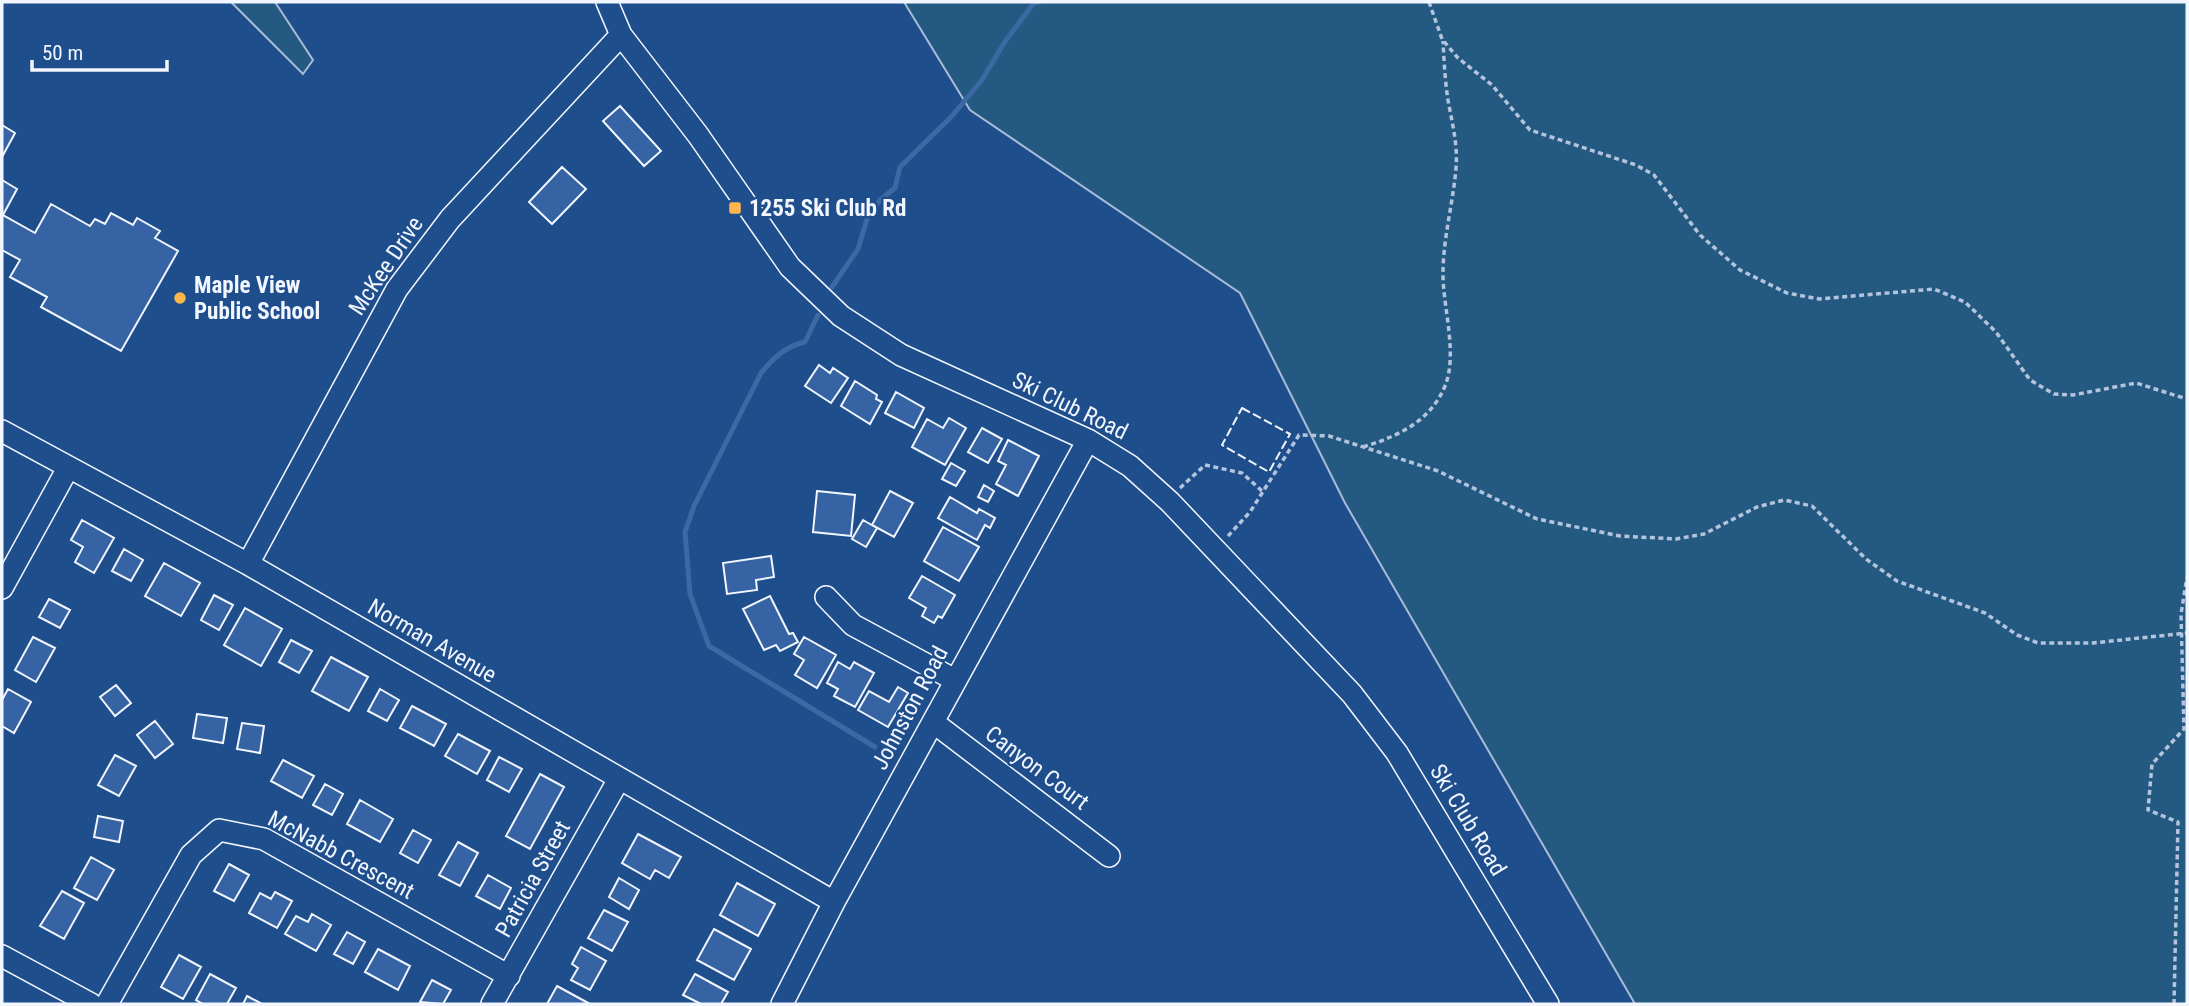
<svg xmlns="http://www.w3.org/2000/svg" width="2189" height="1006" font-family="'Roboto Condensed',sans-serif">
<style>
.green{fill:#245a82;stroke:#a8bbd7;stroke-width:2}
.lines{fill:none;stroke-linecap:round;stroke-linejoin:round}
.stream{stroke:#3b69a3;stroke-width:5}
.building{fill:#3563a3;stroke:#f2f6ff;stroke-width:2}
.minor-casing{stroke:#f2f6ff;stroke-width:24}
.path{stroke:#b3c4dc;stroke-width:3.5;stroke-dasharray:5 3.5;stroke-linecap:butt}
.minor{stroke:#1f4e8c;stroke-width:21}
.fence{stroke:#f2f6ff;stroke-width:2;stroke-dasharray:9 3.5;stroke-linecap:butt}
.poi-dot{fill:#ffb74d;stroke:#1f4e8c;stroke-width:2.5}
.labels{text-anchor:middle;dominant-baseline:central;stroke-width:5;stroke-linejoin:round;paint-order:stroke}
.poi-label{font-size:23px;font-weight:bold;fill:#f2f6ff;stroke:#1f4e8c;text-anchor:start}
.street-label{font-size:23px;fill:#f2f6ff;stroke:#1f4e8c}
</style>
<rect width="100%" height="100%" fill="#1f4e8c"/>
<path class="green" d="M 231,2 L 275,2 L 313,60 L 303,74 Z
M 904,2 L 2187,2 L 2187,1004 L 1635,1004 L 1345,503 L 1240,293 L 970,110 Z"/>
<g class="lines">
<path class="stream" d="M 832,287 L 858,249 L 868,216 L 880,200 L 895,188 L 900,167 L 952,116 L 982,80 L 1004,43 L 1033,4 L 1039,2
M 818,315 L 805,342 C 785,347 774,357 761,373 L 694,506 L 685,532 L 690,594 L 709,646 L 875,747"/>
</g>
<path class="building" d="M 620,106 L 661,151 L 644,166 L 603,121 Z
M 2,125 L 15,133 L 2,157 Z
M 562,167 L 586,189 L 552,224 L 529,202 Z
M 2,180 L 17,189 L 3,215 L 35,233 L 51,204 L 90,226 L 95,219 L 105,224 L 111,213 L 133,225 L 137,218 L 160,231 L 155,238 L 178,251 L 121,351 L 41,307 L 47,297 L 10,277 L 20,260 L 2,250 Z
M 819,365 L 830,373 L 833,368 L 848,378 L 831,403 L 805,386 Z
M 855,381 L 877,395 L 876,399 L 882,402 L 870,424 L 841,406 Z
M 896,392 L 924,408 L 914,428 L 885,413 Z
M 949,418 L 966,428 L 945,465 L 912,447 L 927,419 L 943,428 Z
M 982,428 L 1002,439 L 988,463 L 968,452 Z
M 1008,440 L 1039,456 L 1018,496 L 996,484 L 1006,465 L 998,461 Z
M 951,463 L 965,471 L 956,486 L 942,479 Z
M 984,485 L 994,491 L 988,502 L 978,497 Z
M 817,491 L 855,495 L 851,536 L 813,532 Z
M 890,491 L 913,503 L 894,537 L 872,525 Z
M 950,497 L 977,513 L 979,509 L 995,518 L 990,528 L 985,525 L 977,540 L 938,518 Z
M 82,520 L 114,538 L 94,573 L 75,562 L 83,547 L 71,540 Z
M 863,520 L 877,528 L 866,547 L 852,539 Z
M 943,527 L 979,547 L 959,581 L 924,561 Z
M 124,549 L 143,560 L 131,581 L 112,571 Z
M 771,556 L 774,577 L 756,580 L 757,590 L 727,594 L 723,563 Z
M 164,563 L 200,583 L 181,616 L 145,596 Z
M 922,576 L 955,595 L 942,618 L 938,616 L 934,623 L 922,616 L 926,608 L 909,598 Z
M 214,595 L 233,605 L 219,630 L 201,620 Z
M 770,596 L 789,634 L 793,633 L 798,642 L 780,651 L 776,645 L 764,650 L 743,609 Z
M 49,599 L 70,610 L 60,628 L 39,617 Z
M 245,608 L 282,629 L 261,666 L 224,645 Z
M 33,637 L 55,648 L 36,682 L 15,670 Z
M 804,637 L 836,655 L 817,688 L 795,675 L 804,660 L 794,654 Z
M 291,640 L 312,651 L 299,673 L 279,662 Z
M 331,657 L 368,677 L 349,711 L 312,691 Z
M 838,662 L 850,669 L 854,662 L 874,673 L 855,707 L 834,696 L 838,689 L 827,683 Z
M 116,685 L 131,703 L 115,716 L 100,697 Z
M 898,687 L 908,693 L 888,727 L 858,710 L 869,691 L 889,702 Z
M 8,689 L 31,702 L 14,733 L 2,726 L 2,700 Z
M 380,689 L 399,700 L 387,721 L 368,711 Z
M 412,706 L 446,724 L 434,746 L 400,728 Z
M 197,714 L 227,718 L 223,743 L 193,738 Z
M 155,721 L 173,744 L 155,758 L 137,735 Z
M 242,723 L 264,726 L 260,753 L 237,749 Z
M 458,734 L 490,751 L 477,774 L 445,756 Z
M 115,755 L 136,766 L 119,796 L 98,785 Z
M 499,757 L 522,769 L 509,792 L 487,780 Z
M 283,760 L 314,776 L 302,798 L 271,781 Z
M 540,774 L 564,787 L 530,849 L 506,836 Z
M 325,784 L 343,794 L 332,815 L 313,805 Z
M 360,800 L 393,819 L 380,842 L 347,824 Z
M 98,816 L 123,821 L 119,842 L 94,837 Z
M 413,830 L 431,840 L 418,863 L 400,853 Z
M 638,834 L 681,857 L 669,878 L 655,870 L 650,879 L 622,863 Z
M 458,842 L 478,853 L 460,886 L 439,875 Z
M 91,857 L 114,870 L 97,900 L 74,888 Z
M 229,864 L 249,875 L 234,901 L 214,891 Z
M 488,875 L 511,888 L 500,909 L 476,896 Z
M 619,878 L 639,890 L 629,909 L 609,897 Z
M 737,883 L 775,904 L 758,936 L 720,915 Z
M 62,891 L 84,903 L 64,939 L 40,926 Z
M 275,892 L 292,901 L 277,928 L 249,913 L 260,893 L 271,899 Z
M 604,910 L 628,922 L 612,951 L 588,938 Z
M 312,914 L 331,925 L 316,951 L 285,934 L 296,916 L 308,922 Z
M 714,929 L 751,949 L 734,980 L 697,960 Z
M 347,932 L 365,942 L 353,964 L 334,954 Z
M 581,947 L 606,961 L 590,990 L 571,980 L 578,968 L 572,964 Z
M 378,949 L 410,966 L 398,990 L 365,972 Z
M 179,955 L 201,967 L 183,999 L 161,987 Z
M 210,974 L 236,988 L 227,1004 L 203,1004 L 196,1000 Z
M 695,974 L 728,992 L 721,1004 L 701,1004 L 683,995 Z
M 432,980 L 451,990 L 443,1004 L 420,1002 Z
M 557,986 L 590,1004 L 547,1004 Z
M 247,996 L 262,1004 L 243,1004 Z"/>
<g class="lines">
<g class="minor-casing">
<path id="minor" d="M 607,2 L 621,35 L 698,135 L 790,267 L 841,316 L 901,355 L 1088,440 L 1130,466 L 1170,502 L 1352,694 L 1397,753 L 1548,1004
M 2,431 L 248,564 L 834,902
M 248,564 L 397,289 L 450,219 L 621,35
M 2,588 L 68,468
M 826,597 L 853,625 L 955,680
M 933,722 L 1109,856
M 2,956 L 91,1004
M 107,1004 L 191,855 L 219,830 L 264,839 L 509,976
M 492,1004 L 619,779
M 782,1004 L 834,902 L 1088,440"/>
</g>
<path class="path" d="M 1429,2 L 1442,39 L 1458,58 L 1492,85 L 1530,130 L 1636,165 L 1654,175 L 1700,235 L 1740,270 L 1787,293 L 1819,299 L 1934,289 L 1965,302 L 1996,332 L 2030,380 L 2054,394 L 2073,395 L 2136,383 L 2187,399
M 1363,447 C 1398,436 1430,422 1445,386 C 1458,354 1443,308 1443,274 C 1443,238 1453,204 1456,168 C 1458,144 1452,123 1448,100 C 1445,81 1444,60 1443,41
M 1180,488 L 1205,465 L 1242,473 L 1262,491
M 1228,536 L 1250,512 L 1299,435 L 1329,436 L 1438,471 L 1537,519 L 1620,536 L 1676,539 L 1704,534 L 1757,507 L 1784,500 L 1812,506 L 1866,559 L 1897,581 L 1985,613 L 2017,635 L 2038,643 L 2093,643 L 2187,633
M 2174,1004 L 2178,822 L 2148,810 L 2152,764 L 2184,729 L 2181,614 L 2187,577"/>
<use href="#minor" class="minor"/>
<path class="fence" d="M 1242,408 L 1290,434 L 1269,472 L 1222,445 Z"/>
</g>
<g class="poi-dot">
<rect x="728" y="201" width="14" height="14" rx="3.5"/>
<circle cx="180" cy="298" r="7"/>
</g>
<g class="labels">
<g class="poi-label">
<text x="749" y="208">1255 Ski Club Rd</text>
<text x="194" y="285">Maple View<tspan x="194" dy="26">Public School</tspan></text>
</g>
<g class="street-label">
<text transform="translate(386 266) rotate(-56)">McKee Drive</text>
<text transform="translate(1070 406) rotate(26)">Ski Club Road</text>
<text transform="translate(432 641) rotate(30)">Norman Avenue</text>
<text transform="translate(910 708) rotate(-62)">Johnston Road</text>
<text transform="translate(1037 768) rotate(37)">Canyon Court</text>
<text transform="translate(1468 820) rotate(59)">Ski Club Road</text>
<text transform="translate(341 855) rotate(28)">McNabb Crescent</text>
<text transform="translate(533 879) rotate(-61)">Patricia Street</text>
</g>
</g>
<rect width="2189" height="1006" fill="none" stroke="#f2f6ff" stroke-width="7"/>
<path d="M32 60v10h135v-10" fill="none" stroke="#f2f6ff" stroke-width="3.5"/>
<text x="42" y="60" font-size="21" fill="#f2f6ff" stroke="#1f4e8c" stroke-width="5" paint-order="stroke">50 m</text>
</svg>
